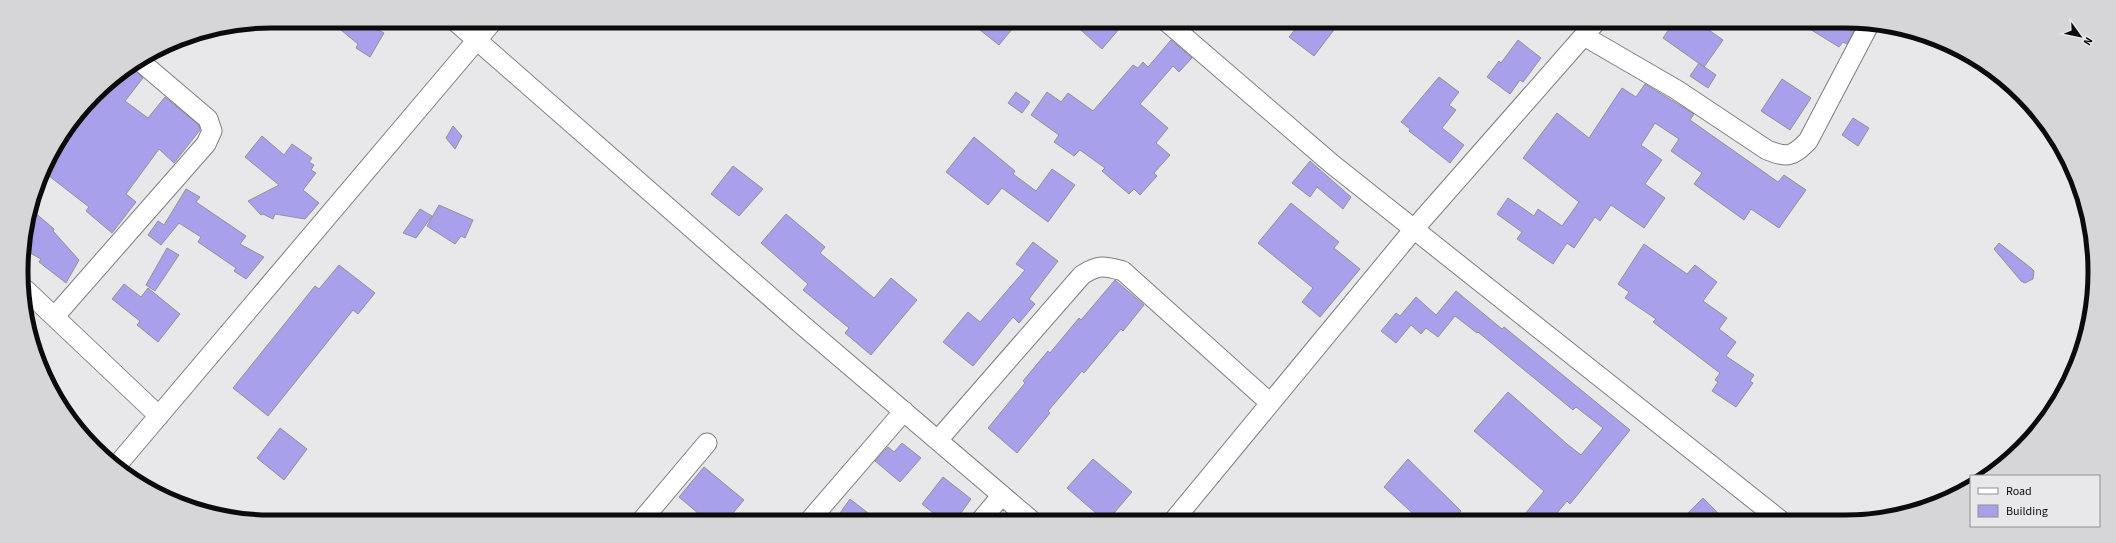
<svg xmlns="http://www.w3.org/2000/svg" width="2116" height="543" font-family="'Source Sans 3',sans-serif">
<style>
.building{fill:#a9a0ec;stroke:#929295}
.lines{fill:none;stroke-linecap:round;stroke-linejoin:round}
.street-casing{stroke:#7e7e80;stroke-width:21}
.street{stroke:#fff;stroke-width:19}
.rim{fill:none;stroke:#0b0b0c;stroke-width:5}
</style>
<rect width="100%" height="100%" fill="#e8e8eb"/>
<path class="building" d="M 330,21 L 363,21 L 384,33 L 370,57 L 356,48 L 358,44 Z
M 970,22 L 1018,22 L 999,45 Z
M 1072,22 L 1125,22 L 1102,49 Z
M 1301,22 L 1340,22 L 1314,56 L 1289,37 Z
M 1673,23 L 1699,23 L 1723,40 L 1704,67 L 1663,38 Z
M 1800,23 L 1858,23 L 1847,44 L 1843,42 L 1839,47 Z
M 1171,40 L 1192,58 L 1179,72 L 1173,66 L 1140,104 L 1168,128 L 1156,143 L 1170,155 L 1154,173 L 1157,176 L 1140,195 L 1134,189 L 1129,194 L 1102,171 L 1105,168 L 1080,150 L 1074,156 L 1054,142 L 1059,135 L 1031,115 L 1047,92 L 1061,102 L 1068,93 L 1093,111 L 1133,65 L 1138,68 L 1143,62 L 1148,67 Z
M 1518,40 L 1541,58 L 1523,82 L 1520,80 L 1510,94 L 1487,77 L 1499,61 L 1501,63 Z
M 1699,63 L 1716,75 L 1708,88 L 1690,76 Z
M 132,67 L 143,78 L 125,101 L 148,118 L 165,97 L 199,125 L 200,130 L 174,163 L 159,149 L 126,194 L 136,202 L 112,233 L 86,211 L 89,207 L 44,172 L 47,161 L 106,83 Z
M 1439,77 L 1459,92 L 1449,105 L 1456,110 L 1442,128 L 1464,145 L 1450,163 L 1409,131 L 1410,129 L 1401,122 Z
M 1782,79 L 1811,98 L 1790,130 L 1761,111 Z
M 1645,84 L 1694,114 L 1690,120 L 1778,182 L 1784,175 L 1806,190 L 1779,228 L 1751,209 L 1744,220 L 1694,184 L 1702,173 L 1671,151 L 1679,139 L 1655,123 L 1641,145 L 1662,160 L 1645,184 L 1665,198 L 1644,228 L 1611,205 L 1600,221 L 1595,217 L 1574,248 L 1567,243 L 1553,264 L 1517,239 L 1522,232 L 1497,214 L 1508,198 L 1534,216 L 1538,209 L 1562,226 L 1579,202 L 1523,158 L 1557,113 L 1589,138 L 1622,88 L 1636,97 Z
M 1016,92 L 1030,102 L 1022,113 L 1008,103 Z
M 1853,118 L 1869,128 L 1858,146 L 1842,135 Z
M 453,126 L 462,136 L 455,149 L 446,138 Z
M 262,136 L 284,155 L 292,144 L 312,158 L 309,162 L 314,165 L 311,170 L 316,173 L 303,190 L 319,203 L 305,219 L 275,214 L 273,219 L 263,214 L 261,215 L 248,201 L 279,185 L 245,157 Z
M 974,137 L 1015,171 L 1013,174 L 1036,191 L 1052,169 L 1075,185 L 1048,222 L 1002,188 L 988,205 L 946,172 Z
M 1310,161 L 1351,197 L 1343,209 L 1317,187 L 1310,197 L 1292,183 Z
M 733,166 L 763,189 L 739,216 L 711,194 Z
M 186,189 L 200,197 L 196,202 L 246,236 L 240,244 L 264,257 L 246,279 L 234,271 L 236,268 L 198,242 L 201,237 L 179,223 L 161,245 L 148,235 L 158,221 L 164,225 Z
M 1291,203 L 1339,242 L 1334,248 L 1360,269 L 1320,317 L 1302,302 L 1313,288 L 1258,243 Z
M 439,205 L 473,220 L 465,238 L 461,236 L 455,244 L 427,226 Z
M 420,209 L 432,216 L 416,238 L 403,233 Z
M 33,211 L 54,229 L 53,231 L 79,260 L 66,283 L 39,262 L 41,259 L 23,249 Z
M 786,214 L 825,247 L 820,253 L 874,298 L 891,278 L 917,300 L 871,355 L 845,333 L 849,328 L 803,290 L 808,284 L 761,243 Z
M 1033,242 L 1058,261 L 1029,299 L 1035,304 L 1019,323 L 1013,317 L 973,366 L 943,342 L 968,312 L 980,322 L 1025,270 L 1016,264 Z
M 1999,243 L 2031,268 L 2034,271 L 2033,279 L 2025,283 L 2021,281 L 1994,249 Z
M 1644,244 L 1687,274 L 1695,265 L 1717,282 L 1703,301 L 1727,318 L 1719,329 L 1736,342 L 1726,356 L 1754,375 L 1750,381 L 1753,383 L 1736,407 L 1712,391 L 1718,382 L 1715,380 L 1720,373 L 1653,322 L 1656,319 L 1625,298 L 1629,292 L 1618,284 Z
M 167,248 L 179,255 L 155,291 L 146,285 Z
M 339,265 L 375,293 L 358,314 L 353,310 L 268,416 L 233,388 L 315,286 L 319,289 Z
M 1115,280 L 1144,305 L 1123,331 L 1121,329 L 1084,373 L 1082,371 L 1048,411 L 1050,413 L 1017,453 L 988,428 L 1025,383 L 1023,381 L 1048,351 L 1050,353 L 1079,318 L 1081,320 Z
M 124,284 L 141,297 L 148,288 L 180,314 L 158,342 L 137,325 L 140,321 L 112,299 Z
M 1456,291 L 1502,329 L 1504,327 L 1630,430 L 1570,504 L 1567,501 L 1551,520 L 1520,520 L 1544,491 L 1474,431 L 1508,392 L 1567,444 L 1581,455 L 1603,428 L 1576,407 L 1573,410 L 1478,332 L 1477,333 L 1455,316 L 1438,337 L 1426,328 L 1421,334 L 1411,325 L 1396,343 L 1381,331 L 1396,313 L 1400,316 L 1416,297 L 1436,315 Z
M 280,428 L 307,449 L 284,480 L 257,458 Z
M 902,443 L 921,458 L 900,482 L 875,461 L 888,447 L 894,452 Z
M 1093,459 L 1132,492 L 1108,520 L 1104,520 L 1067,488 Z
M 1408,459 L 1461,511 L 1454,520 L 1420,520 L 1384,487 Z
M 704,467 L 744,500 L 727,520 L 706,520 L 679,497 Z
M 943,477 L 971,499 L 956,520 L 942,520 L 922,504 Z
M 1703,498 L 1725,520 L 1681,520 Z
M 850,499 L 877,520 L 835,520 Z"/>
<g class="lines">
<g class="street-casing">
<path id="street" d="M 455,21 L 800,323 L 1031,520
M 1167,22 L 1332,164 L 1780,520
M 1584,36 L 1677,90 L 1767,150 C 1788,158 1792,157 1808,141 L 1870,23
M 26,290 L 159,416
M 55,316 L 206,144 L 212,131 L 208,119 L 141,62
M 938,440 L 1082,275 C 1099,264 1105,266 1123,271 L 1270,403
M 118,464 L 493,21
M 642,520 L 707,443
M 810,520 L 904,411
M 981,520 L 1002,495
M 1174,520 L 1414,229 L 1595,23"/>
</g>
<use href="#street" class="street"/>
</g>
<path d="M0 0H2116V543H0ZM271 28H1845A243 243 0 0 1 2088 271V272A243 243 0 0 1 1845 515H271A243 243 0 0 1 28 272V271A243 243 0 0 1 271 28Z" fill="#d6d6d9" fill-rule="evenodd"/>
<path class="rim" d="M271 28H1845A243 243 0 0 1 2088 271V272A243 243 0 0 1 1845 515H271A243 243 0 0 1 28 272V271A243 243 0 0 1 271 28Z"/>
<rect x="1970" y="475" width="130" height="52" fill="#e8e8eb" stroke="#909092"/>
<rect x="1978" y="488" width="20" height="6" fill="#ffffff" stroke="#909092"/>
<text x="2006" y="495" font-size="12" fill="#0b0b0c">Road</text>
<rect x="1978" y="505" width="20" height="12" fill="#a9a0ec" stroke="#909092"/>
<text x="2006" y="515" font-size="12" fill="#0b0b0c">Building</text>
<g transform="translate(2080 36) rotate(123)" stroke="#e8e8eb" stroke-width="3" paint-order="stroke">
<path d="M0-3L7 15L0 10L-7 15Z" fill="#0b0b0c"/>
<text y="-6" font-size="11" font-weight="bold" text-anchor="middle" fill="#0b0b0c">N</text>
</g>
</svg>
